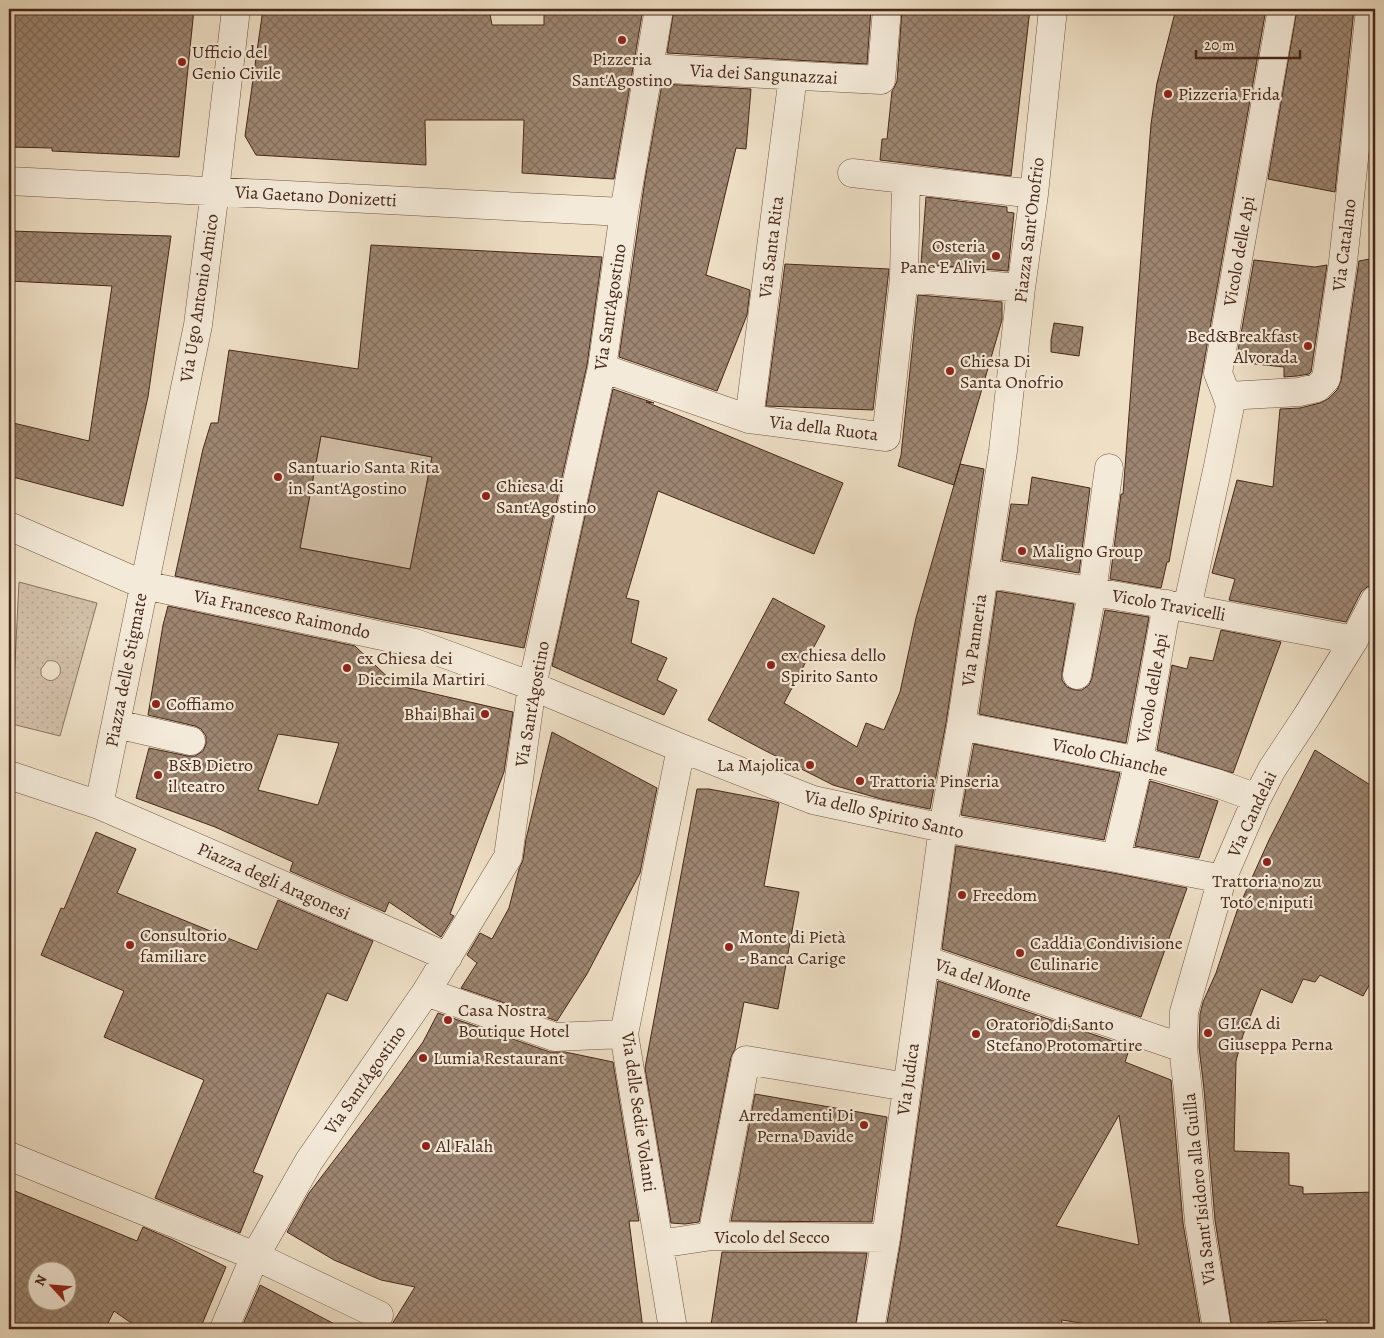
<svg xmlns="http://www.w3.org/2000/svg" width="1384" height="1338" font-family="Alegreya,serif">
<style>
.green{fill:#d2c0a8;stroke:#8d7460}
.park{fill:url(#park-dots);stroke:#8d7460;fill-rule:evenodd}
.building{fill:url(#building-cross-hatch);stroke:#482719;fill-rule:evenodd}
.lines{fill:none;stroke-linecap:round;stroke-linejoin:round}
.minor-casing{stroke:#725544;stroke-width:29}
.minor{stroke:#f4ead9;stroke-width:28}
.poi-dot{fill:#8f2418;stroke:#f4ead9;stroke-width:2}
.labels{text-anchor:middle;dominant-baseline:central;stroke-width:4.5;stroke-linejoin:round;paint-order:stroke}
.poi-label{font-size:18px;fill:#482719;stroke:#f4ead9;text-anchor:start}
.street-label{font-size:18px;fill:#482719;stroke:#f4ead9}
</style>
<defs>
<pattern id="park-dots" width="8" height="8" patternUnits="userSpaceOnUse" patternTransform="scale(1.25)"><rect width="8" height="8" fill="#d2c0a8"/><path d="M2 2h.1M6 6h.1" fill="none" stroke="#b6a590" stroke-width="1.8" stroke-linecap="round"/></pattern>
<pattern id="building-cross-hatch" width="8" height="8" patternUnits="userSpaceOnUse" patternTransform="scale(1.25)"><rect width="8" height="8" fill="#9e8772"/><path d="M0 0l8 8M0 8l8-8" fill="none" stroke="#836e5d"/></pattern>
</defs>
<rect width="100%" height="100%" fill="#eedfc5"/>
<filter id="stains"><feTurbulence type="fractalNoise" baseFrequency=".004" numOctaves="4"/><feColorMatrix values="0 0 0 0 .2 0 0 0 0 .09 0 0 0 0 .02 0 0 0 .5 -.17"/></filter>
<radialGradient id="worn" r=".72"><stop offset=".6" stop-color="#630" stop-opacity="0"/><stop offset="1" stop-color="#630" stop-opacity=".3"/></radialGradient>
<path class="green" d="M 321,436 L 432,457 L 410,569 L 300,548 Z"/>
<path class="park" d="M 19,582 L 97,603 L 60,736 L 12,724 ZM 47,661 C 57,659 62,665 60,674 C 55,682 48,683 41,675 L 41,669 Z"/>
<path class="building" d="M 9,9 L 194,9 L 179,157 L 52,151 L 52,148 L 9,147 Z
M 263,9 L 489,9 L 492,25 L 544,25 L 544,9 L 643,9 L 614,179 L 522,173 L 524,120 L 425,120 L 426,165 L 256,155 L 245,136 Z
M 674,9 L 871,9 L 867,64 L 667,53 Z
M 902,9 L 1030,9 L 1011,176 L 880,160 L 882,139 L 887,139 L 892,91 L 894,88 L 897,81 Z
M 1176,9 L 1266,9 L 1169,562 L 1167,562 L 1161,588 L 1110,579 L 1121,494 L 1123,494 L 1151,124 L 1157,83 Z
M 1297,9 L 1354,9 L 1335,192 L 1268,179 Z
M 662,84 L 751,89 L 746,149 L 736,148 L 706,275 L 750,290 L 747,315 L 717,391 L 619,357 L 645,180 Z
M 926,197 L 1007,207 L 1007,212 L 1014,213 L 1008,271 L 921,264 Z
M 9,231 L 171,236 L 148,397 L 123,506 L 9,476 L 9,422 L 89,441 L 112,286 L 9,281 Z
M 371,245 L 602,257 L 587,365 L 524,648 L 384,620 L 175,576 L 203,449 L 211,423 L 218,423 L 229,350 L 358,369 ZM 321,436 L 432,457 L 410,569 L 300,548 Z
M 1375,258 L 1375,585 L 1367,587 L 1361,592 L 1346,622 L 1229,600 L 1235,579 L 1212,573 L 1237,480 L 1273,487 L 1280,409 L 1300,408 L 1320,403 L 1328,399 L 1337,390 L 1341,381 L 1359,261 Z
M 1254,260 L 1315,267 L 1327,265 L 1311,372 L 1309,374 L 1297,376 L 1284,377 L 1284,367 L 1236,362 Z
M 785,264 L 889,269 L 873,410 L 766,406 Z
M 918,295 L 1002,302 L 1002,320 L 954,485 L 898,466 L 901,455 Z
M 1054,323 L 1083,327 L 1079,356 L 1051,352 L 1051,340 Z
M 613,389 L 654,403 L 646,402 L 843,483 L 814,554 L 658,491 L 626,598 L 639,601 L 631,643 L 667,658 L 657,680 L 677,690 L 664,715 L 552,666 Z
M 960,464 L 984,469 L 946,723 L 930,809 L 881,799 L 833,785 L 760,748 L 708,720 L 773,598 L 825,626 L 784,703 L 857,747 L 866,723 L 884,730 L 900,692 L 916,618 Z
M 1032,477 L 1090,488 L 1079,573 L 1002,560 L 1011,504 L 1028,505 Z
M 997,591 L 1074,604 L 1062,673 L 1062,680 L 1067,687 L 1075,690 L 1082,690 L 1089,685 L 1092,678 L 1105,610 L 1149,617 L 1126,743 L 979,714 Z
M 168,606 L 355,646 L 396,685 L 513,712 L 504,772 L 450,914 L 454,916 L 441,937 L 389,902 L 385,912 L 290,871 L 293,862 L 215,827 L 136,798 L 149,748 L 188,756 L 195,756 L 203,751 L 206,744 L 206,736 L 201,729 L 195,726 L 148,715 L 163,625 ZM 278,734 L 339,743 L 318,805 L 258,790 Z
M 1221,630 L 1281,642 L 1233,773 L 1157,750 L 1172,665 L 1187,669 L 1190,657 L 1213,661 Z
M 552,732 L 657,788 L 640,873 L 587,974 L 557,1021 L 461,988 L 477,963 L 467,955 L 480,933 L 492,939 L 509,908 L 519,869 L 523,860 L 526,839 Z
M 974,744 L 1120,773 L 1104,840 L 961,815 Z
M 1315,750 L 1375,788 L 1375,975 L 1363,996 L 1320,975 L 1315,982 L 1303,979 L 1292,1003 L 1261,989 L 1243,1035 L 1236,1061 L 1234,1151 L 1289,1153 L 1289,1185 L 1303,1187 L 1303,1194 L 1375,1192 L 1375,1329 L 1327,1329 L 1327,1320 L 1268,1322 L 1269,1329 L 1232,1329 L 1215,1220 L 1204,1089 L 1199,1047 L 1200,1014 L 1203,1002 L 1216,973 L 1237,911 L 1269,840 Z
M 1150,781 L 1218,801 L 1199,858 L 1135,846 Z
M 697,789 L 709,789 L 772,801 L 779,803 L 764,886 L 799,892 L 778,1009 L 744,1002 L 735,1049 L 731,1057 L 699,1222 L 685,1224 L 671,1223 L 645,1068 Z
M 96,832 L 136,849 L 117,893 L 257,950 L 278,900 L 373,941 L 347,1001 L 327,993 L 253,1172 L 263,1176 L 240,1233 L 155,1198 L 204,1080 L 104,1037 L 124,991 L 41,955 L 61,908 L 64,909 Z
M 956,846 L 1113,873 L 1187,888 L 1141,1017 L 942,949 Z
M 938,981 L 1130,1047 L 1125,1062 L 1171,1080 L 1183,1223 L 1201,1329 L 1118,1329 L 1062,1320 L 1061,1329 L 886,1329 L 901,1240 ZM 1119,1115 L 1129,1179 L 1139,1245 L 1056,1226 Z
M 438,1013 L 550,1052 L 565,1052 L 613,1062 L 639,1221 L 629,1221 L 643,1329 L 389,1329 L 415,1287 L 381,1280 L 334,1260 L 287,1232 L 309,1193 L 392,1085 L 423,1042 Z
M 755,1094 L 887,1117 L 872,1222 L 731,1221 Z
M 15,1191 L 137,1241 L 143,1227 L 173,1240 L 226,1267 L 200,1329 L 140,1329 L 114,1311 L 105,1329 L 9,1329 L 9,1205 ZM 38,1270 L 68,1270 L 68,1300 L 38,1300 Z
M 722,1252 L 867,1253 L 855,1329 L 734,1329 L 711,1325 Z
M 260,1285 L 344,1329 L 241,1329 Z"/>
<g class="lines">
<g class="minor-casing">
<path id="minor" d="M 648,68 L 881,80 L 887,9
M 852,173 L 1034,194
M 9,181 L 624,212
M 904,278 L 1021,288
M 602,368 L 749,419 L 886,437 L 904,278 L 906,180
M 1227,396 L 1299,392 L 1317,388 L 1326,379 L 1343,262 L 1370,9
M 749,419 L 793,76
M 9,526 L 144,585 L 415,643 L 532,686 L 681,748 L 813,800 L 943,828 L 1116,858 L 1222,879
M 984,573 L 1187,608 L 1354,640
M 1187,608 L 1218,466 L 1230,406 L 1227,396 L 1218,373 L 1282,9
M 1077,675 L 1092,592 L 1109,468
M 116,724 L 191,741
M 961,726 L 1139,761 L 1216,783 L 1257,798
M 9,775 L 99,805 L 448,957
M 99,805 L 198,325 L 215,191 L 236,9
M 1116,858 L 1139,761 L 1167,604
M 925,960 L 1183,1048
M 426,992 L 555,1037 L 624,1034
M 9,1156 L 255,1256 L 379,1315
M 712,1236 L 746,1060 L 907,1087
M 659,1244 L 712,1236 L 886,1238
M 224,1329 L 255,1256 L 309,1161 L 426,992 L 508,857 L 532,686 L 602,368 L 624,212 L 659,9
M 673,1329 L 624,1034 L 681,748
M 870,1329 L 886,1238 L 925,960 L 943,828 L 961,726 L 1003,451 L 1021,288 L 1034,194 L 1053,9
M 1217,1329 L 1199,1222 L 1188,1090 L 1183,1048 L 1184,1012 L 1222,879 L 1257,798 L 1272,769 L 1307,716 L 1354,640 L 1375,600"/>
</g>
<use href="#minor" class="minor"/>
</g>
<g class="poi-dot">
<circle cx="622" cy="40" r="5"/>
<circle cx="182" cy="62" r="5"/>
<circle cx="1168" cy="94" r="5"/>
<circle cx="996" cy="256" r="5"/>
<circle cx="1308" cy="346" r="5"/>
<circle cx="950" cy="371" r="5"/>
<circle cx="278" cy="477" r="5"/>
<circle cx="486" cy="496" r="5"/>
<circle cx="1022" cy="551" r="5"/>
<circle cx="771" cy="665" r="5"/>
<circle cx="347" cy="668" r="5"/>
<circle cx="156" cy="704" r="5"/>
<circle cx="485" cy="714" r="5"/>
<circle cx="810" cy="765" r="5"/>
<circle cx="158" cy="775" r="5"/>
<circle cx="860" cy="781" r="5"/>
<circle cx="1267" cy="862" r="5"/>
<circle cx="962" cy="895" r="5"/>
<circle cx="130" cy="945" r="5"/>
<circle cx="729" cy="947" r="5"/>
<circle cx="1020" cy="953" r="5"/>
<circle cx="448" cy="1020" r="5"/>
<circle cx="1208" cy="1033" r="5"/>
<circle cx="976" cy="1034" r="5"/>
<circle cx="423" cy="1058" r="5"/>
<circle cx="864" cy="1125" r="5"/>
<circle cx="426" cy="1146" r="5"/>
</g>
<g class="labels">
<g class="poi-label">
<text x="192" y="52">Ufficio del<tspan x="192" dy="21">Genio Civile</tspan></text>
<text x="622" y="59" text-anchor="middle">Pizzeria<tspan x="622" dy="21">Sant'Agostino</tspan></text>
<text x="1178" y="94">Pizzeria Frida</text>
<text x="986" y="246" text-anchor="end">Osteria<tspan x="986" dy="21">Pane E Alivi</tspan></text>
<text x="1298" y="336" text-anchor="end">Bed&amp;Breakfast<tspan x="1298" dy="21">Alvorada</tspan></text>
<text x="960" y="361">Chiesa Di<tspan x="960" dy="21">Santa Onofrio</tspan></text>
<text x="288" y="467">Santuario Santa Rita<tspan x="288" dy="21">in Sant'Agostino</tspan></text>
<text x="496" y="486">Chiesa di<tspan x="496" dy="21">Sant'Agostino</tspan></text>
<text x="1032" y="551">Maligno Group</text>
<text x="781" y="655">ex chiesa dello<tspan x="781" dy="21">Spirito Santo</tspan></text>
<text x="357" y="658">ex Chiesa dei<tspan x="357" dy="21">Diecimila Martiri</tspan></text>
<text x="166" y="704">Coffiamo</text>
<text x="475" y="714" text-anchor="end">Bhai Bhai</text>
<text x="168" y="765">B&amp;B Dietro<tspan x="168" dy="21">il teatro</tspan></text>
<text x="800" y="765" text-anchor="end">La Majolica</text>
<text x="870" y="781">Trattoria Pinseria</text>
<text x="1267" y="881" text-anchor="middle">Trattoria no zu<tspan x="1267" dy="21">Totó e niputi</tspan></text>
<text x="972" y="895">Freedom</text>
<text x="140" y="935">Consultorio<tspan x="140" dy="21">familiare</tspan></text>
<text x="739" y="937">Monte di Pietà<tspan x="739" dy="21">- Banca Carige</tspan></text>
<text x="1030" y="943">Caddia Condivisione<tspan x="1030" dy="21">Culinarie</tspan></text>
<text x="458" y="1010">Casa Nostra<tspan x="458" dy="21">Boutique Hotel</tspan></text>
<text x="1218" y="1023">GI.CA di<tspan x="1218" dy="21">Giuseppa Perna</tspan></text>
<text x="986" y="1024">Oratorio di Santo<tspan x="986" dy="21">Stefano Protomartire</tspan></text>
<text x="433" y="1058">Lumia Restaurant</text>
<text x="854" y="1115" text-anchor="end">Arredamenti Di<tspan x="854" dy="21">Perna Davide</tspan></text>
<text x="436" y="1146">Al Falah</text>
</g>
<g class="street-label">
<text transform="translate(764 74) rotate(3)">Via dei Sangunazzai</text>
<text transform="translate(316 196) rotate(3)">Via Gaetano Donizetti</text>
<text transform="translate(1029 230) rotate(-83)">Piazza Sant'Onofrio</text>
<text transform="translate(1344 245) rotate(-83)">Via Catalano</text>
<text transform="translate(771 247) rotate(-83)">Via Santa Rita</text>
<text transform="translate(1239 251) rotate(-80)">Vicolo delle Api</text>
<text transform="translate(199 298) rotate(-81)">Via Ugo Antonio Amico</text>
<text transform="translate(610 307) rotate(-81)">Via Sant'Agostino</text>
<text transform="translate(824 428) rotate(7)">Via della Ruota</text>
<text transform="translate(1169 605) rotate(10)">Vicolo Travicelli</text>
<text transform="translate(282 614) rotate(12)">Via Francesco Raimondo</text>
<text transform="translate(974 640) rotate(-82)">Via Panneria</text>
<text transform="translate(126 670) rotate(-79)">Piazza delle Stigmate</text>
<text transform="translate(1152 688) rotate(-80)">Vicolo delle Api</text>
<text transform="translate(532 704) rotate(-80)">Via Sant'Agostino</text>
<text transform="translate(1110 757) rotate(13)">Vicolo Chianche</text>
<text transform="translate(884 814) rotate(13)">Via dello Spirito Santo</text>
<text transform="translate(1252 814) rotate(-65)">Via Candelai</text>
<text transform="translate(274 881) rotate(24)">Piazza degli Aragonesi</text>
<text transform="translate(983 980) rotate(19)">Via del Monte</text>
<text transform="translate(908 1079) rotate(-82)">Via Judica</text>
<text transform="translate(365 1080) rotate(-55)">Via Sant'Agostino</text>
<text transform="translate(639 1112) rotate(82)">Via delle Sedie Volanti</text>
<text transform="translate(1199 1189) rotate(-96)">Via Sant'Isidoro alla Guilla</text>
<text x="772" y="1237">Vicolo del Secco</text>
</g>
</g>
<rect width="1384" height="1338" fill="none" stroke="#eedfc5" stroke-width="30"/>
<rect x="10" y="10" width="1364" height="1318" fill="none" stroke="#482719" stroke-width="2.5"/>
<rect x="15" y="15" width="1354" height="1308" fill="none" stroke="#482719"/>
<g transform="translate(52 1286) rotate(296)"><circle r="24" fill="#f4ead9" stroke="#af9c8c"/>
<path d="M0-4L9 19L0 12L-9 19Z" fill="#8f2418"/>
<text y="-8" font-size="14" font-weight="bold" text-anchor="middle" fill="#482719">N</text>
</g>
<path d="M1196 50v8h104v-8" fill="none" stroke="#482719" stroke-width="2.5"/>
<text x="1204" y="50" font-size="15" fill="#482719" stroke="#f4ead9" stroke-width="4" paint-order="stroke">20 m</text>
<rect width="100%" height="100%" filter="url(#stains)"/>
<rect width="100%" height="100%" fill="url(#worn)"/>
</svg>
